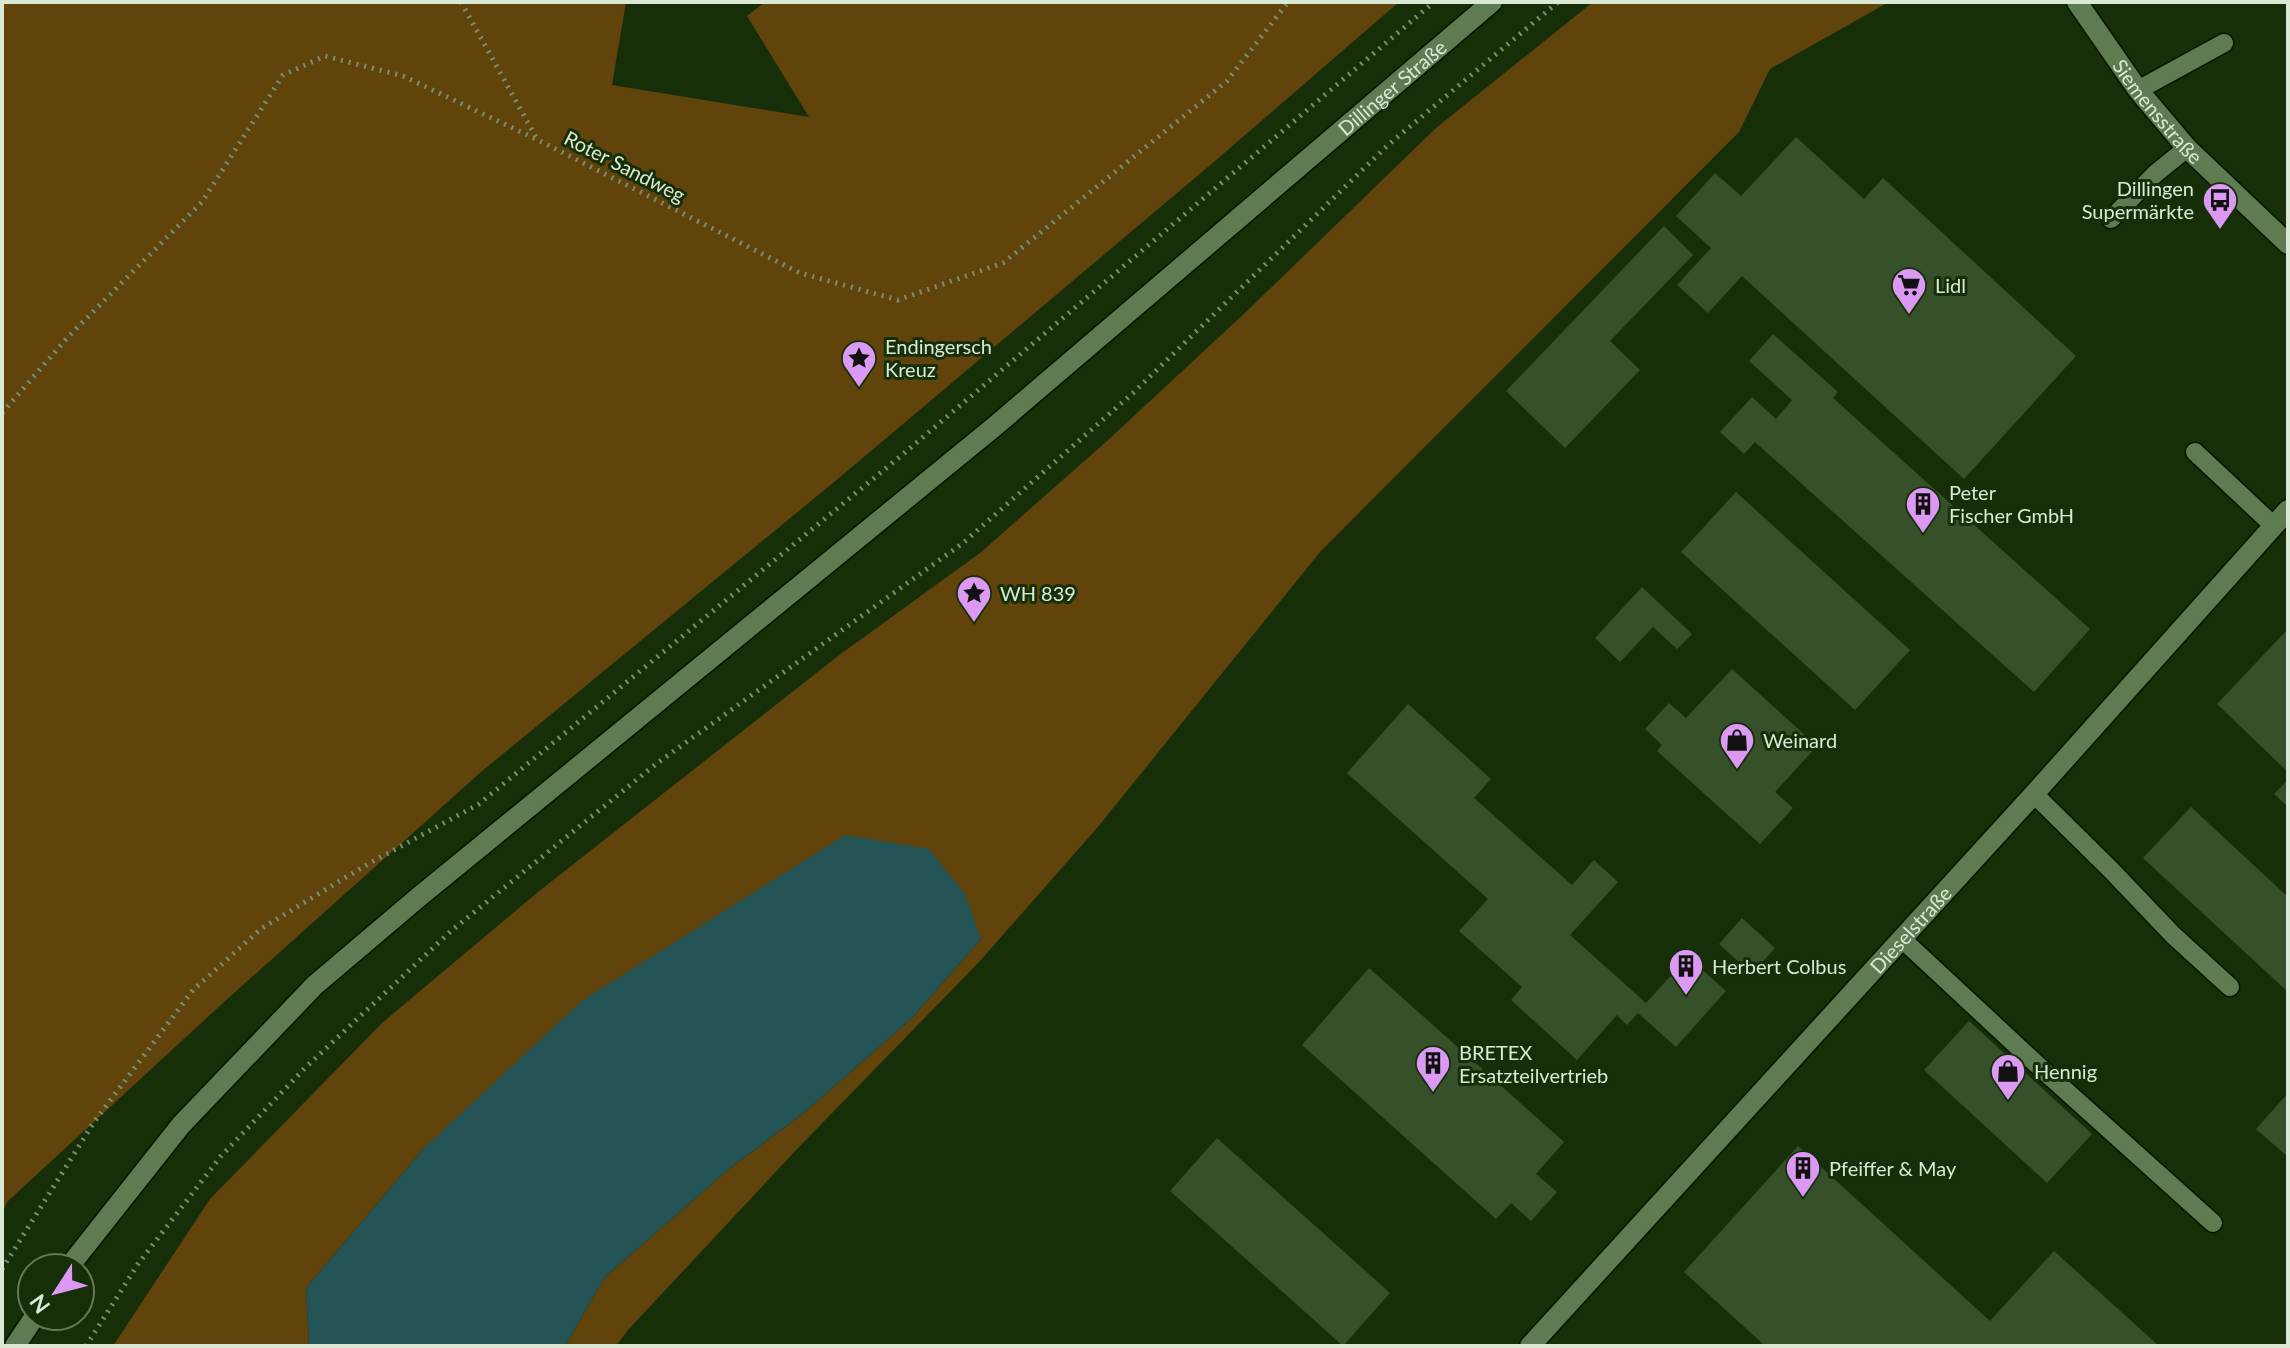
<svg xmlns="http://www.w3.org/2000/svg" width="2290" height="1348" font-family="Lato,sans-serif">
<style>
.green{fill:#61430c}
.water{fill:#245455}
.building{fill:#36512a}
.lines{fill:none;stroke-linecap:round;stroke-linejoin:round}
.service-casing{stroke:#041600;stroke-width:21}
.minor-casing{stroke:#041600;stroke-width:23}
.tertiary-casing{stroke:#041600;stroke-width:23}
.path{stroke:#7a8f71;stroke-width:5;stroke-dasharray:2 6;stroke-linecap:butt}
.service{stroke:#5e7b52;stroke-width:18}
.minor{stroke:#5e7b52;stroke-width:20}
.tertiary{stroke:#5e7b52;stroke-width:20}
.labels{text-anchor:middle;dominant-baseline:central;stroke-width:6;stroke-linejoin:round;paint-order:stroke}
.street-label{font-size:20px;fill:#d9e9d3;stroke:#162f09}
.poi-label{font-size:20px;fill:#d9e9d3;stroke:#162f09;text-anchor:start}
</style>
<rect width="100%" height="100%" fill="#162f09"/>
<path class="green" d="M 2,2 L 626,2 L 612,85 L 809,117 L 747,16 L 765,2 L 1399,2 L 1215,161 L 839,478 L 481,772 L 224,1002 L 8,1201 L 2,1212 Z
M 1593,2 L 1889,2 L 1770,69 L 1739,132 L 1320,552 L 1097,828 L 980,961 L 798,1148 L 628,1330 L 616,1346 L 565,1346 L 605,1277 L 729,1169 L 805,1112 L 912,1018 L 981,939 L 425,1147 L 306,1288 L 309,1346 L 113,1346 L 210,1199 L 382,1023 L 538,892 L 838,656 L 980,553 L 1107,441 L 1247,311 L 1436,128 Z"/>
<path class="water" d="M 845,835 L 929,849 L 965,894 L 981,939 L 912,1018 L 805,1112 L 729,1169 L 605,1277 L 565,1346 L 309,1346 L 306,1288 L 425,1147 L 583,1000 Z"/>
<path class="building" d="M 1796,137 L 1864,199 L 1883,178 L 2076,356 L 1964,479 L 1742,276 L 1708,313 L 1677,285 L 1711,248 L 1676,216 L 1715,173 L 1741,196 Z
M 1664,226 L 1693,255 L 1610,341 L 1640,370 L 1565,448 L 1506,391 Z
M 1773,334 L 1838,392 L 1833,398 L 2090,629 L 2034,692 L 1755,442 L 1744,454 L 1720,432 L 1752,397 L 1776,419 L 1792,400 L 1749,361 Z
M 1736,492 L 1910,650 L 1855,710 L 1681,552 Z
M 1642,587 L 1692,634 L 1677,649 L 1653,627 L 1620,662 L 1595,638 Z
M 2288,629 L 2288,772 L 2217,704 Z
M 1732,669 L 1817,746 L 1775,792 L 1793,808 L 1760,844 L 1657,751 L 1662,745 L 1645,729 L 1669,703 L 1686,718 Z
M 1408,704 L 1491,779 L 1474,798 L 1572,885 L 1594,860 L 1618,882 L 1570,935 L 1646,1003 L 1688,957 L 1726,991 L 1676,1047 L 1638,1013 L 1627,1025 L 1617,1015 L 1577,1060 L 1511,1000 L 1522,987 L 1459,931 L 1488,899 L 1347,773 Z
M 2288,780 L 2288,807 L 2274,794 Z
M 2191,807 L 2288,897 L 2288,992 L 2143,858 Z
M 1742,918 L 1775,948 L 1752,974 L 1719,944 Z
M 1369,968 L 1564,1142 L 1536,1174 L 1557,1192 L 1531,1221 L 1511,1203 L 1496,1219 L 1302,1045 Z
M 1969,1021 L 2092,1134 L 2047,1183 L 1924,1070 Z
M 2288,1093 L 2288,1157 L 2256,1129 Z
M 1217,1138 L 1390,1293 L 1343,1346 L 1170,1191 Z
M 1798,1146 L 1990,1321 L 2054,1251 L 2159,1346 L 1761,1346 L 1763,1344 L 1684,1272 Z"/>
<g class="lines">
<g class="service-casing">
<path id="service" d="M 2138,90 L 2224,43
M 2111,219 L 2155,174 L 2187,148
M 2195,452 L 2274,526
M 2034,794 L 2111,870 L 2173,935 L 2230,987
M 1902,939 L 2044,1071 L 2213,1223"/>
</g>
<g class="minor-casing">
<g id="minor">
<path id="s1" d="M 2077,2 L 2138,90 L 2187,148 L 2288,244"/>
<path id="s2" d="M 1530,1346 L 2034,794 L 2288,510"/>
</g>
</g>
<g class="tertiary-casing">
<g id="tertiary">
<path id="s3" d="M 68,1268 L 181,1125 L 315,985 L 420,896 L 994,427 L 1492,2"/>
<path d="M 15,1346 L 35,1316"/>
</g>
</g>
<path class="path" d="M 461,2 L 537,139
M 2,413 L 68,337 L 202,202 L 283,75 L 325,56 L 403,76 L 538,140 L 800,273 L 898,300 L 1003,263 L 1227,81 L 1288,2
M 2,1269 L 94,1122 L 193,990 L 262,928 L 368,864 L 479,804 L 902,455 L 1434,2
M 86,1346 L 138,1264 L 221,1156 L 305,1068 L 451,931 L 656,764 L 963,543 L 1133,393 L 1388,145 L 1558,2"/>
<use href="#service" class="service"/>
<use href="#minor" class="minor"/>
<use href="#tertiary" class="tertiary"/>
</g>
<defs>
<g id="bus-pin" transform="scale(1.8)"><path d="M0 17L-7.5 6A9.5 9.5 0 1 1 7.5 6Z" fill="#dc99f4" stroke="#162f09"/><path d="M-5-6H5V4H4V6H2V4H-2V6H-4V4H-5ZM-3.5-4V0h7V-4ZM-3.5 1.2v1.5H-2V1.2ZM2 1.2v1.5H3.5V1.2Z" fill="#111"/></g>
<g id="supermarket-pin" transform="scale(1.8)"><path d="M0 17L-7.5 6A9.5 9.5 0 1 1 7.5 6Z" fill="#dc99f4" stroke="#162f09"/><path d="M-6-5.5h2.5l.6 2H6L4.5 2H-2.5L-4.4-4H-6ZM-1.5 3.2a1.3 1.3 0 1 0 .1 0ZM3 3.2a1.3 1.3 0 1 0 .1 0Z" fill="#111"/></g>
<g id="sight-pin" transform="scale(1.8)"><path d="M0 17L-7.5 6A9.5 9.5 0 1 1 7.5 6Z" fill="#dc99f4" stroke="#162f09"/><path d="M0-6L1.8-2.2L6-1.7L2.9 1.2L3.7 5.4L0 3.3L-3.7 5.4L-2.9 1.2L-6-1.7L-1.8-2.2Z" fill="#111"/></g>
<g id="building-pin" transform="scale(1.8)"><path d="M0 17L-7.5 6A9.5 9.5 0 1 1 7.5 6Z" fill="#dc99f4" stroke="#162f09"/><path d="M-4-6H4V6H1V3H-1V6H-4ZM-2.5-4.3h1.7v1.8h-1.7ZM.8-4.3h1.7v1.8H.8ZM-2.5-1h1.7V.8h-1.7ZM.8-1h1.7V.8H.8Z" fill="#111"/></g>
<g id="shop-pin" transform="scale(1.8)"><path d="M0 17L-7.5 6A9.5 9.5 0 1 1 7.5 6Z" fill="#dc99f4" stroke="#162f09"/><path d="M-5-2.5h2.3a2.7 3.5 0 0 1 5.4 0H5L5.5 6h-11ZM-1.5-2.5h3a1.5 2.3 0 0 0-3 0Z" fill="#111"/></g>
</defs>
<g fill-rule="evenodd">
<use href="#bus-pin" x="2220" y="200"/>
<use href="#supermarket-pin" x="1909" y="285"/>
<use href="#sight-pin" x="859" y="358"/>
<use href="#building-pin" x="1923" y="504"/>
<use href="#sight-pin" x="974" y="593"/>
<use href="#shop-pin" x="1737" y="740"/>
<use href="#building-pin" x="1686" y="966"/>
<use href="#building-pin" x="1433" y="1063"/>
<use href="#shop-pin" x="2008" y="1071"/>
<use href="#building-pin" x="1803" y="1168"/>
</g>
<g class="labels">
<g class="street-label">
<text stroke="none"><textPath href="#s3" startOffset="1778">Dillinger Straße</textPath></text>
<text stroke="none"><textPath href="#s1" startOffset="136">Siemensstraße</textPath></text>
<text transform="translate(625 166) rotate(27)">Roter Sandweg</text>
<text stroke="none"><textPath href="#s2" startOffset="564">Dieselstraße</textPath></text>
</g>
<g class="poi-label">
<text x="2194" y="188" text-anchor="end">Dillingen<tspan x="2194" dy="23">Supermärkte</tspan></text>
<text x="1935" y="285">Lidl</text>
<text x="885" y="346">Endingersch<tspan x="885" dy="23">Kreuz</tspan></text>
<text x="1949" y="492">Peter<tspan x="1949" dy="23">Fischer GmbH</tspan></text>
<text x="1000" y="593">WH 839</text>
<text x="1763" y="740">Weinard</text>
<text x="1712" y="966">Herbert Colbus</text>
<text x="1459" y="1052">BRETEX<tspan x="1459" dy="23">Ersatzteilvertrieb</tspan></text>
<text x="2034" y="1071">Hennig</text>
<text x="1829" y="1168">Pfeiffer &amp; May</text>
</g>
</g>
<rect width="2290" height="1348" fill="none" stroke="#d9e9d3" stroke-width="8"/>
<g transform="translate(56 1292) rotate(234)"><circle r="38" fill="#162f09" stroke="#64795a" stroke-width="2"/>
<path d="M0-6L14 30L0 20L-14 30Z" fill="#dc99f4"/>
<text y="-12" font-size="22" font-weight="bold" text-anchor="middle" fill="#d9e9d3">N</text>
</g>
</svg>
